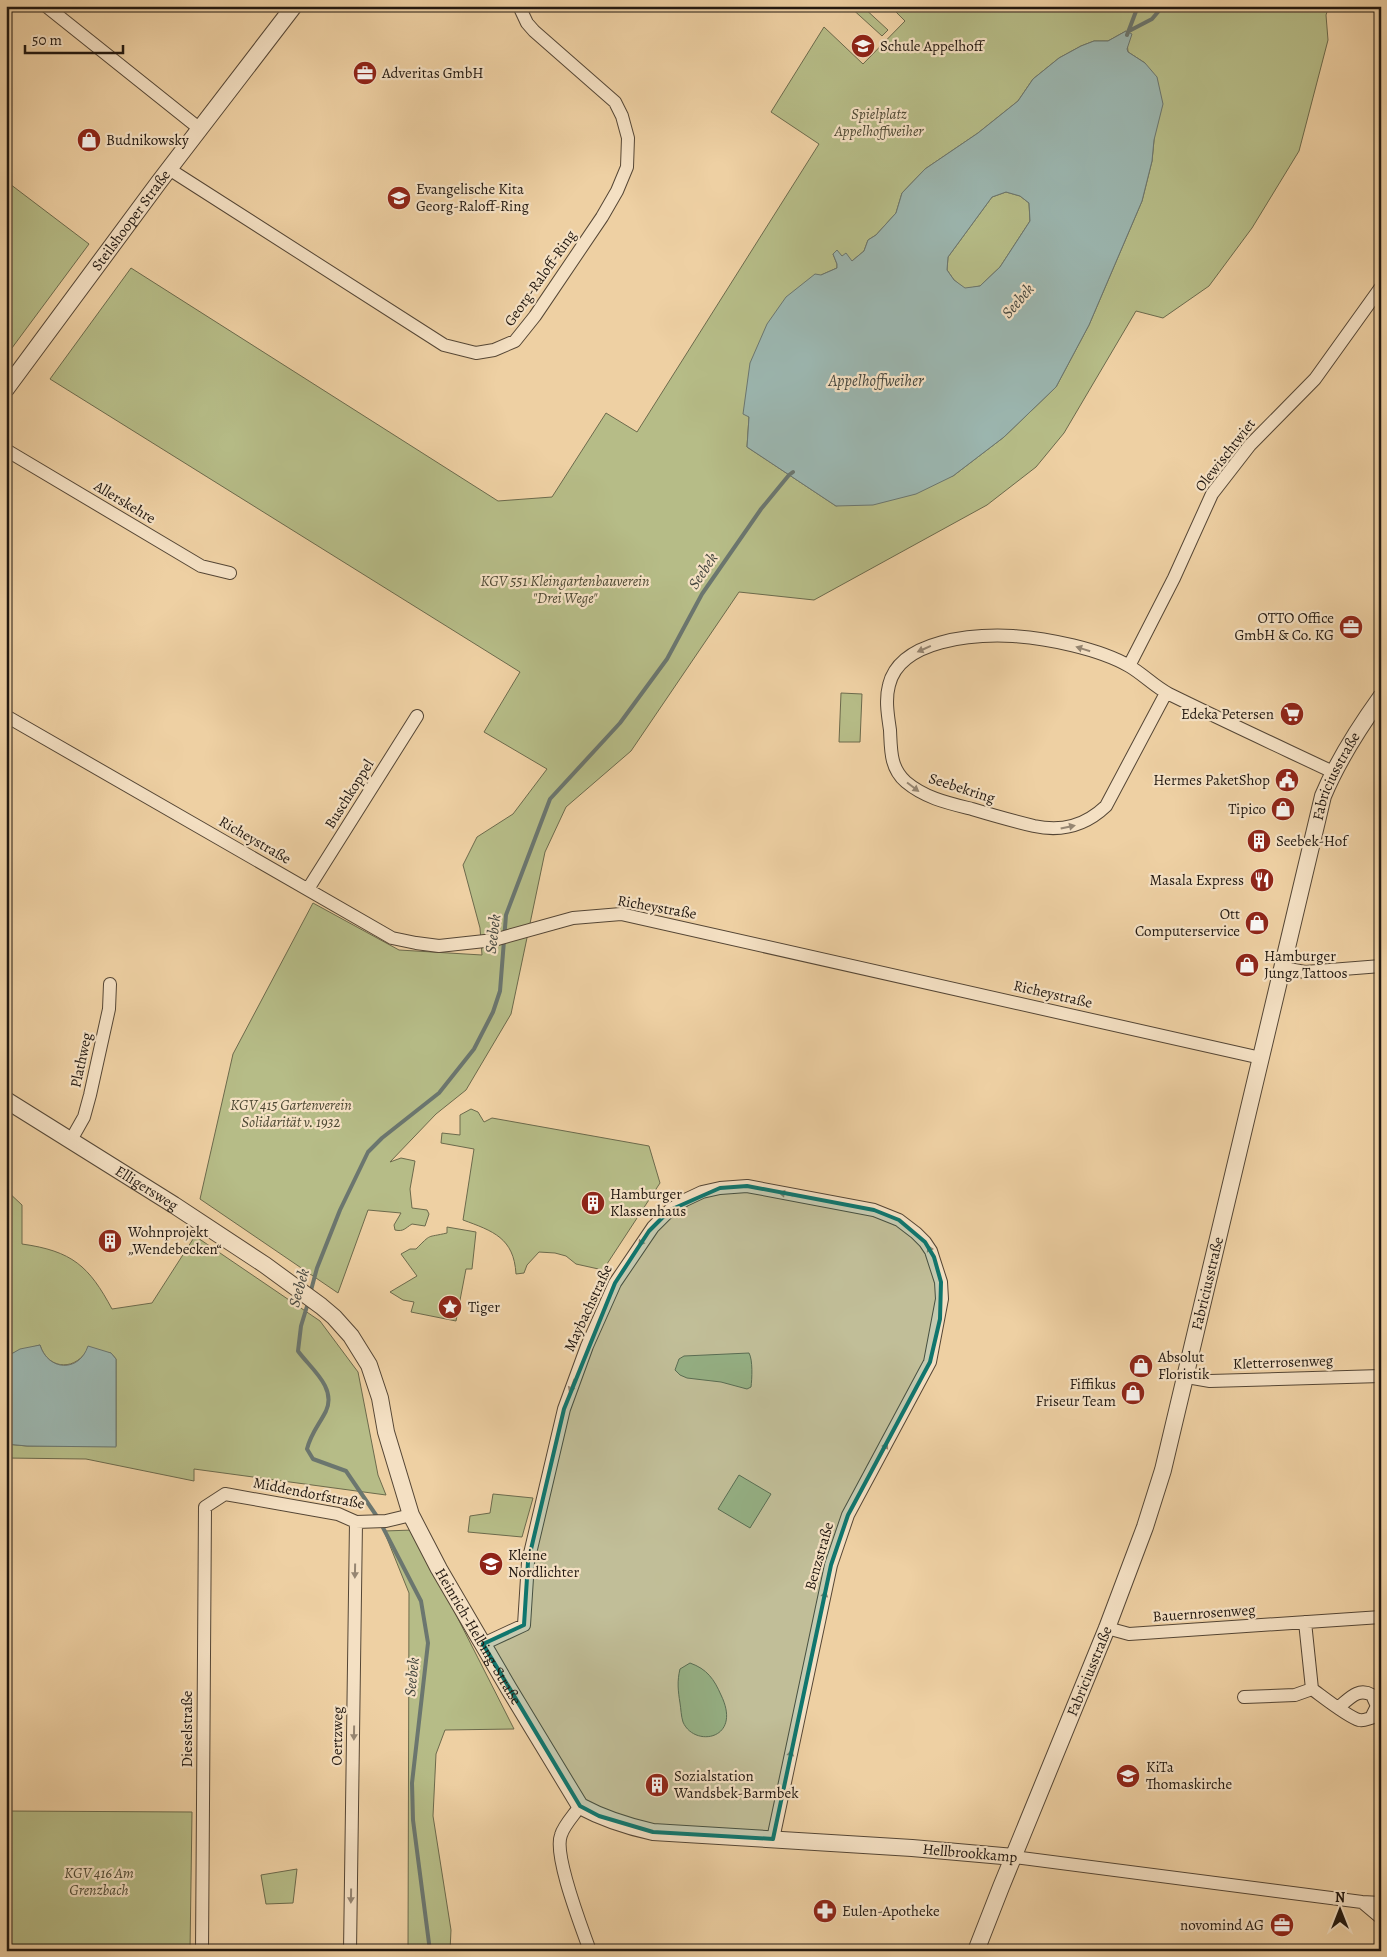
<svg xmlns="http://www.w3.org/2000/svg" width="1387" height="1957" font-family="Alegreya,serif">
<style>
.green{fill:#b6bc87;stroke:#6c6a4c;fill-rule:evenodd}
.water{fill:#9bb5ae;stroke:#6b766f;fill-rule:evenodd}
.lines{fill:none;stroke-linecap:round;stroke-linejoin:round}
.stream{stroke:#6b766f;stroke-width:4}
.minor-casing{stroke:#554635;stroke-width:14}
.tertiary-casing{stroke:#554635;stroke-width:18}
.minor{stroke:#f4e0c3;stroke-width:12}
.tertiary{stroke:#f4e0c3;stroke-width:16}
.oneway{fill:#968672}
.marked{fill:#0f766e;fill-opacity:0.2;stroke:#0f766e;stroke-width:4;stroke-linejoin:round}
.labels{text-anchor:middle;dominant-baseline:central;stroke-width:4.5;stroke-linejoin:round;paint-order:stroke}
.poi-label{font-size:15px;fill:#221810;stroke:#f4e0c3;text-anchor:start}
.park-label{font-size:15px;font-style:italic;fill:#4e4934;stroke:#f4e0c3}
.street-label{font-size:15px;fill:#221810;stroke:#f4e0c3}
.water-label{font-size:16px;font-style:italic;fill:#46473f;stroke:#f4e0c3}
</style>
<rect width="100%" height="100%" fill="#eed0a3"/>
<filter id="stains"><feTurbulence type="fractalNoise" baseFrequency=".004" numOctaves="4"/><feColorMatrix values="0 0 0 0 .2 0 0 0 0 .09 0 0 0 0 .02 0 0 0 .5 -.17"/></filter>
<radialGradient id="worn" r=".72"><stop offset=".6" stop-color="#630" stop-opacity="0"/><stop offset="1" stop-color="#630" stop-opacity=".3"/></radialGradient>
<path class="green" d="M 849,6 L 862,6 L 888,30 L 882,36 Z
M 890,6 L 1329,6 L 1326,15 L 1328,40 L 1299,151 L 1252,228 L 1209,286 L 1163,318 L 1136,311 L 1064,433 L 1036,467 L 987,505 L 814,600 L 739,592 L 631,751 L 566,807 L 545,852 L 511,1014 L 466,1090 L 436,1114 L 390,1162 L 401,1158 L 415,1161 L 410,1189 L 412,1208 L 427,1210 L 429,1214 L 425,1226 L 412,1224 C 405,1228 404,1232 395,1230 L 394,1225 L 401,1213 L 368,1210 L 338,1293 L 200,1199 L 233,1054 L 313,903 L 399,950 L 482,955 L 480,928 L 463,865 L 477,837 L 513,814 L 547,769 L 484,732 L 520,672 L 50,379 L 131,268 L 498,501 L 552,497 L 606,413 L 637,432 L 819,144 L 771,112 L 824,27 L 863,64 L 905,21 ZM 1126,31 L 1128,52 L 1145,63 L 1154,140 L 1152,161 L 1142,201 L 1089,325 L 1056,387 L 1004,437 L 953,476 L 836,506 L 747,447 L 749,417 L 821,275 L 837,268 L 837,264 L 833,254 L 837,251 L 842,256 L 852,261 L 864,251 L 868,240 L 876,235 L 896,213 L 902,193 L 925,169 L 978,133 L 1018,101 L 1033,79 L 1059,58 L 1081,46 L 1094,41 L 1108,41 Z
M 6,181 L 89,244 L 6,356 Z
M 1006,192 L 1020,196 L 1029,203 L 1030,221 L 1000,267 L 980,286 L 965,289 L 954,280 L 947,270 L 948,257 L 992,197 Z
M 841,693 L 862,694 L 860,742 L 839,742 Z
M 471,1109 L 478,1112 L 484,1122 L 492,1118 L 649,1146 L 660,1183 L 603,1270 L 576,1264 L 566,1256 L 555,1253 L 539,1252 L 527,1265 L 524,1273 L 516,1274 C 514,1238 493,1231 463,1220 L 474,1149 L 441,1143 L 442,1133 L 460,1135 L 460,1115 Z
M 6,1190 L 22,1205 L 22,1244 C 72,1251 89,1266 112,1309 L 152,1303 L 195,1236 L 320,1321 L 358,1372 L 378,1475 L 386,1495 L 194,1469 L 194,1481 L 86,1459 L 6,1458 L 6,1444 L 27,1446 L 116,1446 L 116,1359 L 111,1353 L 86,1352 C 72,1372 47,1368 40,1345 L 10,1354 L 6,1357 Z
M 447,1227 L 476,1232 L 472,1269 L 466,1269 L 456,1321 L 411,1312 L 414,1302 L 403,1300 L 390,1292 L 417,1276 L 401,1254 L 410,1249 L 416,1249 C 432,1233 426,1238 447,1233 Z
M 749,1353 C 753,1360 752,1379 751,1387 L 747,1389 L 721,1382 L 687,1378 L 680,1375 L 675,1370 L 679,1359 L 684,1356 Z
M 739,1475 L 771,1494 L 750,1528 L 718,1509 Z
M 493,1494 L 533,1498 L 522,1537 L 468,1532 L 470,1516 L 490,1513 Z
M 413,1530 L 514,1729 L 445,1730 L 436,1754 L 433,1816 L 451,1930 L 450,1951 L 408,1951 L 409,1593 L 384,1531 Z
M 690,1663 C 707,1669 714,1679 721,1695 C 743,1740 694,1748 683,1722 C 681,1716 681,1709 680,1703 C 678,1691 677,1681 680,1669 Z
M 6,1811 L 192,1812 L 190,1951 L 6,1951 Z
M 297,1869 L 293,1903 L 266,1904 L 261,1875 Z"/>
<path class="water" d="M 1126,31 L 1132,34 L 1127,49 L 1128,52 L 1145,63 L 1157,77 L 1163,104 L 1154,140 L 1152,161 L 1142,201 L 1089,325 L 1056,387 L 1004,437 L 953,476 L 916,494 L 873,505 L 836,506 L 747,447 L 749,417 L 743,414 L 750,363 L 767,324 L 786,297 L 815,274 L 821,275 L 837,268 L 837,264 L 833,254 L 837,250 L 842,256 L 846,253 L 852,261 L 864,251 L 868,240 L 876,235 L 896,213 L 902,193 L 925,169 L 978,133 L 1018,101 L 1033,79 L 1059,58 L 1081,46 L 1094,41 L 1108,41 ZM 1006,192 L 1020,196 L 1029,203 L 1030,221 L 1000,267 L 980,286 L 965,288 L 954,280 L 947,270 L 948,257 L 992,197 Z
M 40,1345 C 48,1371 79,1373 88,1346 L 111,1353 L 116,1359 L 116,1447 L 27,1446 L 6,1444 L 6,1357 L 20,1349 Z"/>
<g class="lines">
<path class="stream" d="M 1129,31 L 1152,19 L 1163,6
M 1127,35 L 1138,6
M 310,1294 L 317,1268 L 340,1210 L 368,1152 L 382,1138 L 439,1093 L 474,1049 L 493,1012 L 500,991 L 506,915 L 550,799 L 620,723 L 667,659 L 702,594 L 761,509 L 789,475 L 793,472
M 308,1303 L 301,1326 L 298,1351 C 310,1368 337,1387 326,1411 C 319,1425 311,1433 307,1449 L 313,1459 L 346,1471 L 378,1518 L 421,1601 L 428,1643 L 412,1783 L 413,1820 L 430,1951"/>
<g class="minor-casing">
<path id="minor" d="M 46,6 L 200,129
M 169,169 L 444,345 L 476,353 L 494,350 L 515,341 L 535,316 L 602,217 L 617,191 L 627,167 L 628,138 L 622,116 L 615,102 L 534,31 L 527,23 L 519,6
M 6,450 L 201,566 L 230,573
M 1129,666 L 1174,578 L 1212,494 L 1250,445 L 1315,379 L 1381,287
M 1166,693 L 1106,806 C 1085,826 1062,832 1034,826 C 1013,821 992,815 972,809 C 948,803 925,798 906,782 C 890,768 891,750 890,730 C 888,716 885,700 889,685 C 900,639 975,634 1013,636 C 1047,638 1100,649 1129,666 C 1143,674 1155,687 1169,694 C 1224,721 1278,746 1333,772
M 6,716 L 392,938 L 416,943 L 439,946 L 494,940 L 573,918 L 621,914 L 1261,1058
M 308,889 L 417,716
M 1283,968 L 1305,972 L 1381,966
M 71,1140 L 84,1117 L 90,1095 L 109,1009 L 110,984
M 1187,1377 L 1210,1381 L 1381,1376
M 1305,1622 L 1312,1689 C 1323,1697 1348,1717 1359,1720 C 1364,1721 1367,1719 1371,1718 L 1377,1706 L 1372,1695 C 1358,1687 1349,1699 1339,1707
M 1107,1628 L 1129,1634 L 1381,1617
M 483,1644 L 524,1625 L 528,1562 L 564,1409 L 587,1346 L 615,1283 L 653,1227 L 670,1210 L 685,1200 L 702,1192 L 720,1188 L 747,1186 L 874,1210 L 899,1220 L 916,1233 L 925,1242 L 931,1251 L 941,1282 L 942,1299 L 930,1362 L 848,1515 L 831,1565 L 773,1839
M 1244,1697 L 1295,1695 L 1312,1689
M 580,1806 C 574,1815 564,1825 561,1835 C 553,1855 582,1928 590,1951
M 1014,1857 L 1362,1902 L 1381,1903
M 1362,1902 L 1381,1918
M 202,1951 L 205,1507 L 225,1494 L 338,1514 L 356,1522 L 386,1521 L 411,1515
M 350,1951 L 356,1522"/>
</g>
<g class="tertiary-casing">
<g id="tertiary">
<path id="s1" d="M 6,389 L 159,182 L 294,6"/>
<path id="s2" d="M 6,1100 L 174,1205 L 265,1265 L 321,1306 L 334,1317 L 351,1336 L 369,1365 L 380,1398 L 386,1432 L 411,1515 L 439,1569 L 509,1689 L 580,1806 C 604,1819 626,1826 653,1832 L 912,1848 L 1014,1857"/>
<path id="s3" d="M 976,1951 L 1001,1887 L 1107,1628 L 1145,1527 L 1163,1470 L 1323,796 C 1338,760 1358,729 1381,697"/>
</g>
</g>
<use href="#minor" class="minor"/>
<use href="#tertiary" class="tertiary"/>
</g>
<defs><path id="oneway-solid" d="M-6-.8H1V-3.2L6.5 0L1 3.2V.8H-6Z" transform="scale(1.25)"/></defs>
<g class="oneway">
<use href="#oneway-solid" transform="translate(924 649) rotate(156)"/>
<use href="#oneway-solid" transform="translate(1083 649) rotate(-163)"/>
<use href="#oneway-solid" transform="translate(913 787) rotate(37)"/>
<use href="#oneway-solid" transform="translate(1068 827) rotate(-12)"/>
<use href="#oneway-solid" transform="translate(786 1194) rotate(-169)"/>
<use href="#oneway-solid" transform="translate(643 1240) rotate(126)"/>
<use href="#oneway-solid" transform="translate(931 1252) rotate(-117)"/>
<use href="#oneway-solid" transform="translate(572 1386) rotate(110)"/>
<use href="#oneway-solid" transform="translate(884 1449) rotate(-61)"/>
<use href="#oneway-solid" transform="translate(355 1571) rotate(91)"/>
<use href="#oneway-solid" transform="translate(824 1598) rotate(-78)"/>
<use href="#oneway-solid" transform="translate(354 1733) rotate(91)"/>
<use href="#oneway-solid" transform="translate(790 1757) rotate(-78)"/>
<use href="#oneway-solid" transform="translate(351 1896) rotate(91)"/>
</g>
<path class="marked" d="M 747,1186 L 874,1210 L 899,1220 L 925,1242 L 934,1257 L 941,1282 L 940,1319 L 930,1362 L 848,1515 L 831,1565 L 773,1839 L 653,1832 L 599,1816 L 580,1806 L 483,1644 L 524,1625 L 528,1562 L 564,1409 L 615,1283 L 649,1231 L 670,1210 L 720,1188 Z"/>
<defs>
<g id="school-disc" transform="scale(1.25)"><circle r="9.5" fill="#8f2418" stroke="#f4e0c3"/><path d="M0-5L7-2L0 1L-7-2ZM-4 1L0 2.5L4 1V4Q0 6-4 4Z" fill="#fff"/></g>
<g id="office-disc" transform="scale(1.25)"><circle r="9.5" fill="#8f2418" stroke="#f4e0c3"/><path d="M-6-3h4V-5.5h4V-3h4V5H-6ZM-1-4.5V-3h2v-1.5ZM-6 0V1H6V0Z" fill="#fff"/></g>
<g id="shop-disc" transform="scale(1.25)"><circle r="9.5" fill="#8f2418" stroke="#f4e0c3"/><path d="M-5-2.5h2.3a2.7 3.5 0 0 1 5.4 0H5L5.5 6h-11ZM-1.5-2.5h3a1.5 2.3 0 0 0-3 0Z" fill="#fff"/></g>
<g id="supermarket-disc" transform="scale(1.25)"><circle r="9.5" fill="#8f2418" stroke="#f4e0c3"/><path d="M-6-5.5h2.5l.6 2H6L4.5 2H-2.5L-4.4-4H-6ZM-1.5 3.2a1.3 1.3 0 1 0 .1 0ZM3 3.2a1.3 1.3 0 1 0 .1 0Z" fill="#fff"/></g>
<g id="civic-disc" transform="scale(1.25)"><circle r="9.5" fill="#8f2418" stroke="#f4e0c3"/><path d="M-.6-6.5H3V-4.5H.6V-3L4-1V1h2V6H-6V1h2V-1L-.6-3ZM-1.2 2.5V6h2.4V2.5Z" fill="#fff"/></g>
<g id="building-disc" transform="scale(1.25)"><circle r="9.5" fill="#8f2418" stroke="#f4e0c3"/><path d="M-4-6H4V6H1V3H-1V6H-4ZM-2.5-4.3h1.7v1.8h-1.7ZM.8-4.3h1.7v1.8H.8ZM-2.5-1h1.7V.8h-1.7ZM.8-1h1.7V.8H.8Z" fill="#fff"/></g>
<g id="restaurant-disc" transform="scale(1.25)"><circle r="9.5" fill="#8f2418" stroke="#f4e0c3"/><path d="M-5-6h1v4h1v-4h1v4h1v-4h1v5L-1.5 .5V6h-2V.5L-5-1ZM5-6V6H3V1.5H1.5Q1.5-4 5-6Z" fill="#fff"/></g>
<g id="sight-disc" transform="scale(1.25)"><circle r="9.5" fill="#8f2418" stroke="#f4e0c3"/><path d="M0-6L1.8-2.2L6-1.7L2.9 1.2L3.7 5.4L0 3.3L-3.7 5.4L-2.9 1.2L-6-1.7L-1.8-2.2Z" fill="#fff"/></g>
<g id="pharmacy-disc" transform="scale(1.25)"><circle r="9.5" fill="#8f2418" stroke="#f4e0c3"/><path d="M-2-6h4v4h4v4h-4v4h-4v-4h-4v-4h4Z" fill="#fff"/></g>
</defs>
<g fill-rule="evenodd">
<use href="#school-disc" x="863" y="46"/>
<use href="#office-disc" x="365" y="73"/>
<use href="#shop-disc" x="89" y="140"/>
<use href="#school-disc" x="399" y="198"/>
<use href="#office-disc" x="1351" y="627"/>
<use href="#supermarket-disc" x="1292" y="714"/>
<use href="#civic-disc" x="1287" y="780"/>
<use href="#shop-disc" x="1283" y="809"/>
<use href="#building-disc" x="1259" y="841"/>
<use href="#restaurant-disc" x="1262" y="880"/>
<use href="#shop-disc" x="1257" y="923"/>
<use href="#shop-disc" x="1247" y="965"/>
<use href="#building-disc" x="593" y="1203"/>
<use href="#building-disc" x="110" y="1241"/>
<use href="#sight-disc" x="450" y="1307"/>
<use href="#shop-disc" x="1141" y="1366"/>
<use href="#shop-disc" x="1133" y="1393"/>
<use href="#school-disc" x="491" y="1564"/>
<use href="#school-disc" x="1128" y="1776"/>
<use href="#building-disc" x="657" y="1785"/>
<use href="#pharmacy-disc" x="825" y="1911"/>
<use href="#office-disc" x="1282" y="1925"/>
</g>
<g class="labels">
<g class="poi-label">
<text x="880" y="46">Schule Appelhoff</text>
<text x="382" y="73">Adveritas GmbH</text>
<text x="106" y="140">Budnikowsky</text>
<text x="416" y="189">Evangelische Kita<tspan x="416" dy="17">Georg-Raloff-Ring</tspan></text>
<text x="1334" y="618" text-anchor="end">OTTO Office<tspan x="1334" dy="17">GmbH &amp; Co. KG</tspan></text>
<text x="1274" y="714" text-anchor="end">Edeka Petersen</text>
<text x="1270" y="780" text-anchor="end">Hermes PaketShop</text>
<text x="1266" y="809" text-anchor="end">Tipico</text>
<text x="1276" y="841">Seebek-Hof</text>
<text x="1244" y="880" text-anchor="end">Masala Express</text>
<text x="1240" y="914" text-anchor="end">Ott<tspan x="1240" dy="17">Computerservice</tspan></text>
<text x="1264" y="956">Hamburger<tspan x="1264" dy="17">Jungz Tattoos</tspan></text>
<text x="610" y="1194">Hamburger<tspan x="610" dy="17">Klassenhaus</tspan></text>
<text x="128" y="1232">Wohnprojekt<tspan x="128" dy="17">„Wendebecken“</tspan></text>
<text x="468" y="1307">Tiger</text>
<text x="1158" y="1357">Absolut<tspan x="1158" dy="17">Floristik</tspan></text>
<text x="1116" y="1384" text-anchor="end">Fiffikus<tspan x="1116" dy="17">Friseur Team</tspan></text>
<text x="508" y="1555">Kleine<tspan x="508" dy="17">Nordlichter</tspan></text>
<text x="1146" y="1767">KiTa<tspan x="1146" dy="17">Thomaskirche</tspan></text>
<text x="674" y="1776">Sozialstation<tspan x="674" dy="17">Wandsbek-Barmbek</tspan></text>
<text x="842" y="1911">Eulen-Apotheke</text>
<text x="1264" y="1925" text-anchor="end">novomind AG</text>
</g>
<g class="park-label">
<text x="879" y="114">Spielplatz<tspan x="879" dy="17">Appelhoffweiher</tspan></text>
<text x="565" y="581">KGV 551 Kleingartenbauverein<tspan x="565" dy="17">"Drei Wege"</tspan></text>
<text x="291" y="1105">KGV 415 Gartenverein<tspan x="291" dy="17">Solidarität v. 1932</tspan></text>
<text x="99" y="1873">KGV 416 Am<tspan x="99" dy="17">Grenzbach</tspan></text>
</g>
<g class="street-label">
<text stroke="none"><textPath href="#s1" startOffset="210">Steilshooper Straße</textPath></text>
<text transform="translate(540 278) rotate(-55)">Georg-Raloff-Ring</text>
<text transform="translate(1225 455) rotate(-52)">Olewischtwiet</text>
<text transform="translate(125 502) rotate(31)">Allerskehre</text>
<text stroke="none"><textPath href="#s3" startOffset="1232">Fabriciusstraße</textPath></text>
<text transform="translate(962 788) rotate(18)">Seebekring</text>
<text transform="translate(349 794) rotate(-58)">Buschkoppel</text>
<text transform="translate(255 840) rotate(30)">Richeystraße</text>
<text transform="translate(657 907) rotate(10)">Richeystraße</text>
<text transform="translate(1053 994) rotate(13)">Richeystraße</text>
<text transform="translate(81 1060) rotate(-78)">Plathweg</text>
<text stroke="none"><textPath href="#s2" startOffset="166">Elligersweg</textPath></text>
<text stroke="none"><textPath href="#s3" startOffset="708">Fabriciusstraße</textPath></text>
<text transform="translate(588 1308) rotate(-65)">Maybachstraße</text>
<text transform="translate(1283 1362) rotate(-2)">Kletterrosenweg</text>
<text transform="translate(309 1493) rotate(11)">Middendorfstraße</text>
<text transform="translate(819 1556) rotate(-74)">Benzstraße</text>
<text transform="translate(1204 1613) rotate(-4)">Bauernrosenweg</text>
<text stroke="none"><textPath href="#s2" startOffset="748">Heinrich-Helbing-Straße</textPath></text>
<text stroke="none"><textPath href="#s3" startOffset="302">Fabriciusstraße</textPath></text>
<text transform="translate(187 1729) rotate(-90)">Dieselstraße</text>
<text transform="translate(337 1736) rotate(-89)">Oertzweg</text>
<text transform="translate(970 1853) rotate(5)">Hellbrookkamp</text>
</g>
<g class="water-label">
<text transform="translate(1018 301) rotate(-49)">Seebek</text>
<text x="876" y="381">Appelhoffweiher</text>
<text transform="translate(703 571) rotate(-56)">Seebek</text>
<text transform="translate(493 934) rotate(-83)">Seebek</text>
<text transform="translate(299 1288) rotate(-74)">Seebek</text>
<text transform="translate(412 1677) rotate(-84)">Seebek</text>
</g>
</g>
<rect width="1387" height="1957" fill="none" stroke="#eed0a3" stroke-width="25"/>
<rect x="8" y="8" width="1372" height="1942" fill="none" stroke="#221810" stroke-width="2.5"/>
<rect x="12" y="12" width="1362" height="1932" fill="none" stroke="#221810"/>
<g transform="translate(1340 1910)" stroke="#f4e0c3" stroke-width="4" paint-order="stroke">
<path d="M0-4L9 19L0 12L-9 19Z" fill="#221810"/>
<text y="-8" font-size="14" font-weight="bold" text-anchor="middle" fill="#221810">N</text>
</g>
<path d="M25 45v8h98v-8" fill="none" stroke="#221810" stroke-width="2.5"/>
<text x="32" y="45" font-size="15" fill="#221810" stroke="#f4e0c3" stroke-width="4" paint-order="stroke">50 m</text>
<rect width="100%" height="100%" filter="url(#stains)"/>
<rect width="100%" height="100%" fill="url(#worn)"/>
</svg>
